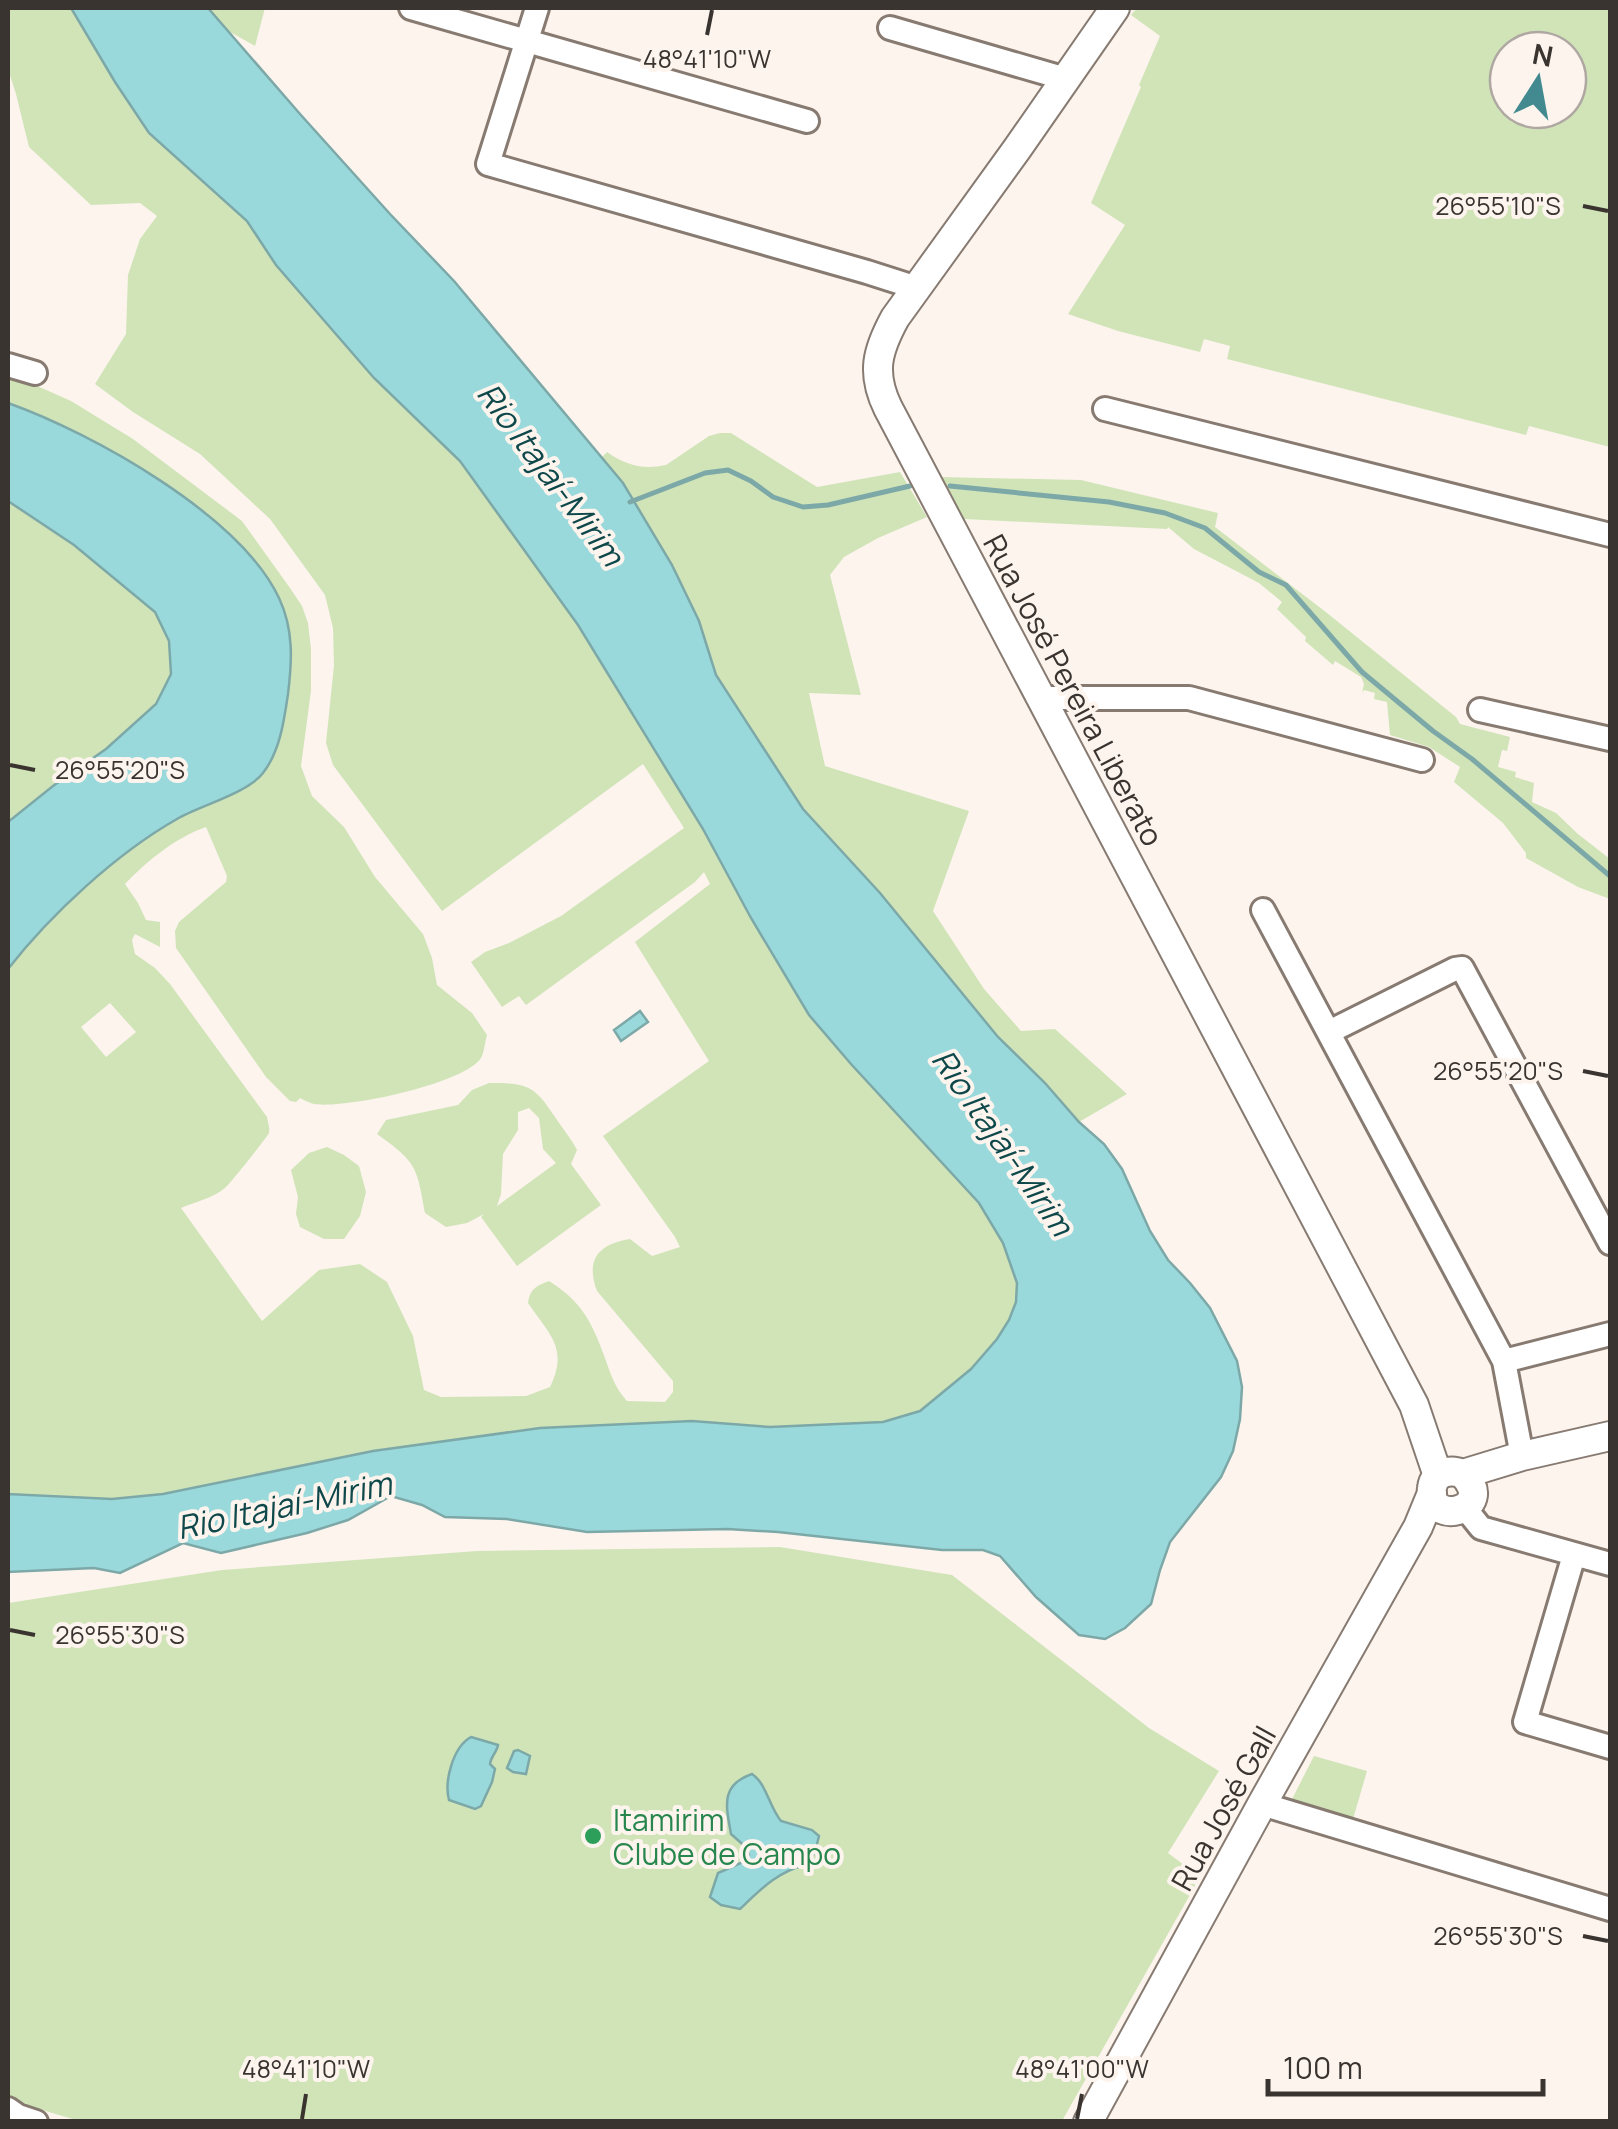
<svg xmlns="http://www.w3.org/2000/svg" width="1618" height="2129" font-family="Manrope,sans-serif">
<style>
.green{fill:#d0e4b8;fill-rule:evenodd}
.water{fill:#9ad9db;stroke:#7da8a8;stroke-width:2.5}
.lines{fill:none;stroke-linecap:round;stroke-linejoin:round}
.stream{stroke:#7da8a8;stroke-width:5}
.minor-casing{stroke:#877a71;stroke-width:28}
.major-casing{stroke:#877a71;stroke-width:32}
.minor{stroke:#fff;stroke-width:22}
.major{stroke:#fff;stroke-width:28}
.ticks{fill:none;stroke:#3a3430;stroke-width:4}
.leisure-dot{fill:#2e9e5b;stroke:#fdf4ee;stroke-width:4}
.labels{text-anchor:middle;dominant-baseline:central;stroke-width:8;stroke-linejoin:round;paint-order:stroke}
.street-label{font-size:30px;fill:#3a3430;stroke:#fdf4ee}
.leisure-label{font-size:30px;fill:#27864d;stroke:#fdf4ee;text-anchor:start}
.water-label{font-size:32px;font-style:italic;fill:#0e484a;stroke:#fdf4ee}
.ticks-label{font-size:25px;text-anchor:middle;fill:#3a3430;stroke:#fdf4ee;stroke-width:8;stroke-linejoin:round;paint-order:stroke}
</style>
<rect width="100%" height="100%" fill="#fdf4ee"/>
<path class="green" d="M 8,8 L 71,8 L 115,82 L 149,133 L 247,222 L 276,265 L 374,378 L 460,461 L 575,622 L 703,829 L 751,918 L 809,1015 L 979,1203 L 1003,1243 L 1017,1283 L 1016,1302 L 1009,1320 L 997,1339 L 971,1369 L 919,1411 L 883,1422 L 770,1427 L 692,1421 L 540,1428 L 373,1451 L 163,1494 L 112,1499 L 8,1494 L 8,969 C 51,914 117,853 177,819 C 199,806 248,793 263,773 C 280,751 284,721 288,694 C 292,661 294,630 279,598 C 239,515 93,434 8,403 L 8,376 L 35,385 L 71,401 L 133,439 L 242,521 L 290,588 L 302,606 L 308,623 L 311,649 L 311,691 L 301,766 L 312,796 L 344,827 L 375,877 L 423,934 L 432,958 L 437,985 L 472,1013 L 487,1035 C 485,1042 484,1053 481,1058 C 464,1084 345,1109 314,1104 C 310,1103 304,1100 300,1098 L 296,1102 L 290,1101 L 266,1077 L 176,948 L 175,931 L 179,922 L 226,882 L 227,876 L 206,827 C 175,838 148,860 125,884 L 138,903 L 146,920 L 160,922 L 160,947 L 135,934 L 132,940 L 135,954 L 155,968 L 170,984 L 267,1117 C 268,1123 270,1128 269,1133 C 267,1137 230,1184 225,1188 C 213,1198 195,1202 181,1208 L 262,1321 L 319,1270 L 360,1264 L 387,1282 L 413,1336 L 424,1390 L 441,1397 L 526,1396 L 550,1387 C 569,1348 549,1334 528,1303 C 530,1289 536,1286 549,1281 C 583,1303 591,1321 605,1358 C 611,1375 615,1388 627,1401 L 665,1402 L 673,1392 L 673,1381 L 597,1291 C 585,1259 599,1244 630,1239 L 652,1256 L 680,1247 L 675,1237 L 603,1136 L 709,1061 L 635,942 L 710,884 L 704,872 L 695,882 L 526,1005 L 519,996 L 502,1007 L 471,962 L 485,952 L 509,943 L 561,916 L 684,828 L 643,764 L 442,911 L 333,765 L 326,743 L 334,665 L 333,628 L 325,595 L 270,519 L 200,454 L 133,412 L 95,384 L 126,334 L 128,275 L 140,239 L 157,216 L 140,203 L 91,205 L 29,147 L 16,94 L 8,69 ZM 110,1003 L 136,1032 L 106,1057 L 81,1027 Z
M 208,8 L 265,8 L 255,46 L 223,28 Z
M 1137,8 L 1610,8 L 1610,447 L 1529,426 L 1526,435 L 1227,359 L 1230,346 L 1204,339 L 1200,352 L 1118,331 L 1068,314 L 1125,225 L 1091,203 L 1141,87 L 1139,85 L 1160,36 L 1131,15 ZM 1508,50 L 1568,50 L 1568,110 L 1508,110 Z
M 720,433 L 731,433 L 817,487 L 900,472 L 927,517 L 878,538 L 844,557 L 830,575 L 861,695 L 809,693 L 825,766 L 969,811 L 933,911 L 984,989 L 1021,1031 L 1055,1029 L 1127,1094 L 1079,1122 L 1045,1083 L 998,1037 L 880,893 L 803,809 L 716,675 L 699,621 L 602,457 L 607,452 C 626,465 642,470 666,465 L 709,436 Z
M 940,477 L 1081,480 L 1218,513 L 1215,527 L 1327,613 L 1456,717 L 1460,724 L 1510,737 L 1507,751 L 1502,750 L 1498,767 L 1516,772 L 1515,777 L 1534,783 L 1532,802 L 1556,813 L 1578,834 L 1610,859 L 1610,899 L 1578,887 L 1526,858 L 1526,853 L 1503,823 L 1454,782 L 1460,767 L 1429,747 L 1390,735 L 1387,702 L 1374,699 L 1375,693 L 1364,690 L 1362,693 L 1364,684 L 1361,677 L 1335,661 L 1333,665 L 1305,641 L 1306,637 L 1277,609 L 1282,602 L 1259,583 L 1194,549 L 1168,527 L 1167,529 L 964,519 Z
M 8,501 L 74,545 L 155,612 L 170,641 L 171,674 L 156,704 L 106,749 L 53,786 L 8,822 Z
M 489,1083 C 528,1083 534,1085 555,1117 C 562,1128 571,1138 577,1150 L 571,1164 L 601,1205 L 517,1266 L 481,1217 L 484,1214 L 467,1223 L 446,1227 L 425,1213 C 417,1166 416,1162 377,1134 L 386,1120 L 458,1105 L 472,1090 ZM 529,1108 L 539,1118 L 543,1149 L 556,1163 L 497,1206 L 501,1194 L 503,1154 L 518,1130 L 518,1112 Z
M 327,1147 L 344,1155 L 359,1166 L 366,1192 L 360,1216 L 344,1239 L 324,1239 L 300,1227 L 296,1214 L 298,1197 L 291,1170 L 309,1153 Z
M 780,1547 L 952,1575 L 1149,1728 L 1219,1771 L 1168,1853 L 1192,1871 L 1195,1886 L 1062,2121 L 83,2122 L 8,2100 L 8,1603 L 222,1570 L 477,1551 Z
M 1314,1756 L 1367,1771 L 1351,1826 L 1288,1807 Z"/>
<path class="water" d="M 71,8 L 208,8 L 300,114 L 390,214 L 454,281 L 623,483 L 672,565 L 699,621 L 716,675 L 803,809 L 880,893 L 998,1037 L 1045,1083 L 1079,1122 L 1104,1144 L 1122,1169 L 1150,1231 L 1168,1260 L 1190,1283 L 1210,1308 L 1237,1361 L 1242,1387 L 1240,1419 L 1233,1451 L 1221,1477 L 1170,1542 L 1160,1570 L 1151,1604 L 1125,1628 L 1105,1639 L 1079,1635 L 1036,1597 L 1000,1556 L 983,1550 L 942,1550 L 778,1532 L 727,1529 L 587,1532 L 507,1519 L 445,1517 L 422,1505 L 391,1496 L 348,1520 L 307,1533 L 221,1553 L 183,1543 L 120,1573 L 94,1568 L 8,1572 L 8,1494 L 112,1499 L 163,1494 L 373,1451 L 540,1428 L 692,1421 L 770,1427 L 883,1422 L 920,1411 L 971,1369 L 997,1339 L 1009,1320 L 1016,1302 L 1017,1283 L 1003,1243 L 979,1203 L 851,1064 L 809,1015 L 751,918 L 703,829 L 578,625 L 460,461 L 374,378 L 276,265 L 247,221 L 149,133 L 115,82 Z
M 8,403 C 92,433 240,515 279,598 C 294,630 292,661 288,694 C 284,721 280,751 263,773 C 248,793 199,806 177,819 C 117,853 51,914 8,969 L 8,822 L 53,786 L 106,749 L 156,704 L 171,674 L 169,641 L 155,612 L 74,545 L 8,501 Z
M 640,1011 L 648,1022 L 621,1041 L 614,1030 Z
M 471,1737 L 498,1745 C 497,1752 491,1756 490,1764 L 495,1769 L 492,1782 L 481,1806 L 475,1809 L 449,1800 C 444,1781 453,1747 471,1737 Z
M 518,1750 L 530,1756 L 526,1774 L 513,1772 L 507,1768 L 514,1751 Z
M 752,1774 C 767,1784 769,1807 781,1821 L 812,1830 L 819,1836 L 815,1852 L 806,1865 C 778,1871 760,1890 740,1909 L 721,1905 L 710,1897 L 718,1873 L 743,1862 L 749,1855 L 748,1849 L 731,1834 C 726,1806 720,1785 752,1774 Z"/>
<g class="lines">
<path class="stream" d="M 950,486 L 1109,502 L 1165,513 L 1205,528 L 1259,572 L 1286,585 L 1362,672 L 1433,731 L 1472,759 L 1610,876
M 630,502 L 705,473 L 728,470 L 751,481 L 773,497 L 803,507 L 828,505 L 910,486"/>
<g class="minor-casing">
<path id="minor" d="M 411,8 L 807,121
M 537,8 L 488,164 L 867,272 L 917,288
M 890,28 L 1066,79
M 8,365 L 35,373
M 1105,409 L 1610,535
M 1041,698 L 1189,698 L 1422,760
M 1480,710 L 1610,739
M 1263,910 L 1504,1361 L 1522,1456
M 1329,1032 L 1455,969 L 1462,968 L 1610,1243
M 1504,1361 L 1610,1334
M 1465,1508 L 1481,1528 L 1610,1564
M 1574,1555 L 1525,1722 L 1610,1747
M 1262,1804 L 1610,1909
M 8,2109 L 18,2116 L 36,2122"/>
</g>
<g class="major-casing">
<path id="major" d="M 1115,8 L 1017,149 L 895,318 C 877,351 871,373 888,408 L 1414,1405 L 1438,1476
M 1463,1474 C 1499,1511 1426,1528 1432,1488 C 1434,1471 1451,1469 1463,1474 L 1522,1456 L 1610,1436
M 1088,2122 L 1262,1804 L 1418,1527 L 1432,1493"/>
</g>
<use href="#minor" class="minor"/>
<use href="#major" class="major"/>
</g>
<path class="ticks" d="M 707,35 L 712,10M 1583,206 L 1608,211M 10,765 L 35,770M 1583,1071 L 1608,1076M 10,1630 L 35,1635M 1583,1936 L 1608,1941M 302,2119 L 306,2094M 1077,2119 L 1082,2094"/>
<circle class="leisure-dot" cx="593" cy="1836" r="10"/>
<g class="labels">
<g class="street-label">
<text transform="translate(1074 690) rotate(62)">Rua José Pereira Liberato</text>
<text transform="translate(1223 1808) rotate(-61)">Rua José Gall</text>
</g>
<g class="leisure-label">
<text x="613" y="1819">Itamirim<tspan x="613" dy="34">Clube de Campo</tspan></text>
</g>
<g class="water-label">
<text transform="translate(551 474) rotate(53)">Rio Itajaí-Mirim</text>
<text transform="translate(1003 1142) rotate(55)">Rio Itajaí-Mirim</text>
<text transform="translate(284 1505) rotate(-12)">Rio Itajaí-Mirim</text>
</g>
</g>
<g class="ticks-label">
<text x="707" y="68">48°41'10"W</text>
<text x="1498" y="215">26°55'10"S</text>
<text x="120" y="779">26°55'20"S</text>
<text x="1498" y="1080">26°55'20"S</text>
<text x="120" y="1644">26°55'30"S</text>
<text x="1498" y="1945">26°55'30"S</text>
<text x="306" y="2078">48°41'10"W</text>
<text x="1082" y="2078">48°41'00"W</text>
</g>
<rect width="1618" height="2129" fill="none" stroke="#3a3430" stroke-width="20"/>
<g transform="translate(1538 80) rotate(11)"><circle r="48" fill="#fdf4ee" stroke="#afa7a2" stroke-width="2.5"/>
<path d="M0-8L18 38L0 25L-18 38Z" fill="#428a8f"/>
<text y="-15" font-size="28" font-weight="bold" text-anchor="middle" fill="#3a3430">N</text>
</g>
<path d="M1268 2079v15h275v-15" fill="none" stroke="#3a3430" stroke-width="5"/>
<text x="1283" y="2079" font-size="30" fill="#3a3430" stroke="#fdf4ee" stroke-width="8" paint-order="stroke">100 m</text>
</svg>
